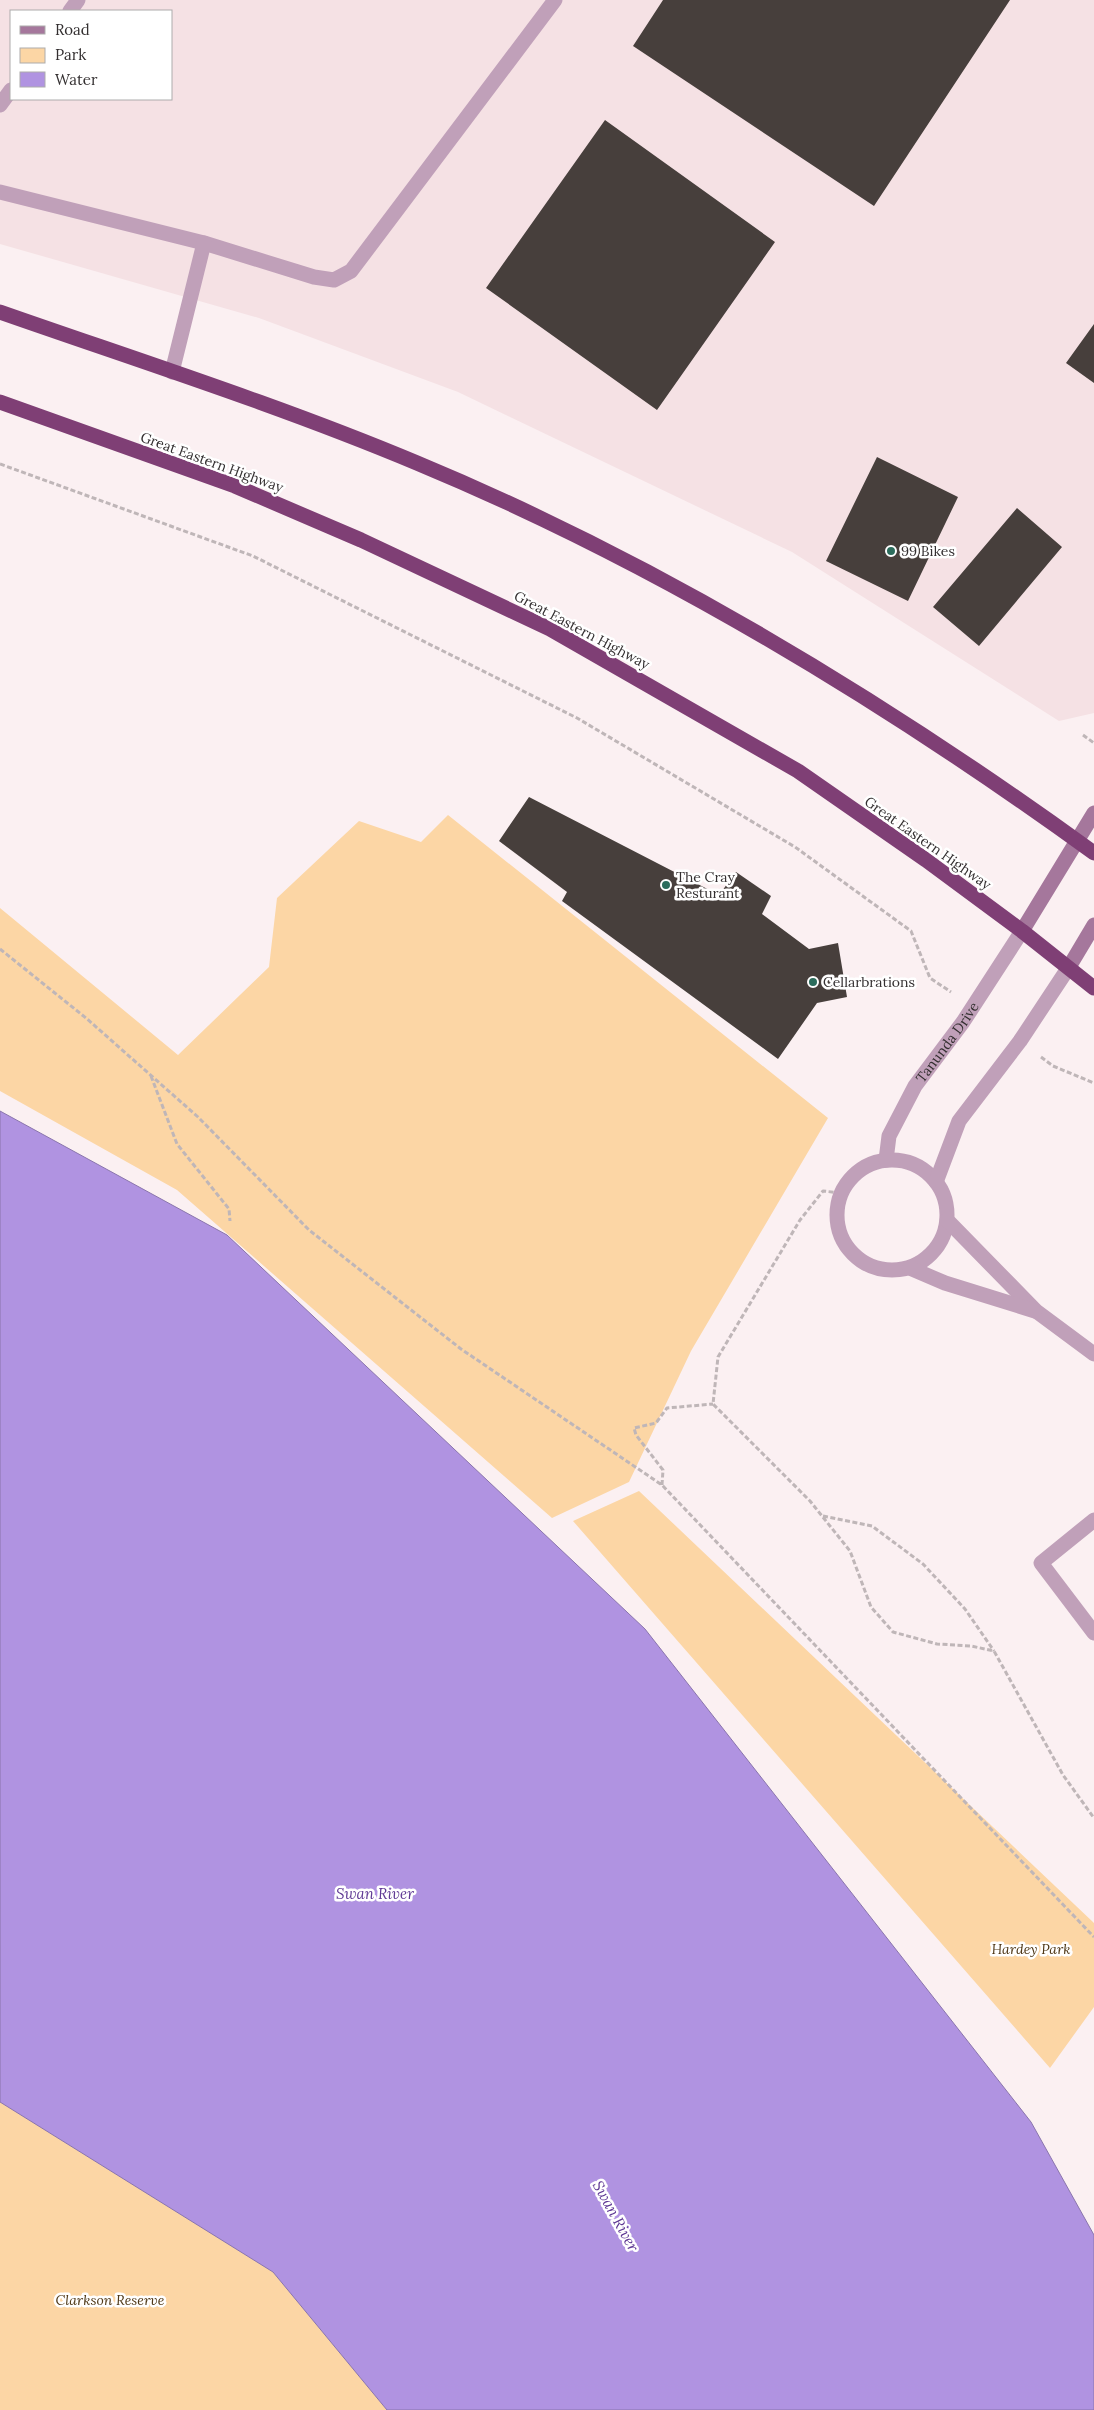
<svg xmlns="http://www.w3.org/2000/svg" width="1094" height="2410" font-family="Lora,serif">
<style>
.built{fill:#f5e1e4;fill-rule:evenodd}
.green{fill:#fcd6a5}
.water{fill:#b093e1;stroke:#8a75ac}
.building{fill:#473f3c}
.lines{fill:none;stroke-linecap:round;stroke-linejoin:round}
.path{stroke:#bfb6b8;stroke-width:3;stroke-dasharray:5 2.5;stroke-linecap:butt}
.lane{stroke:#c0a0b9;stroke-width:15}
.secondary{stroke:#a5779c;stroke-width:15}
.highway{stroke:#7f3f75;stroke-width:15}
.poi-dot{fill:#2b6c5c;stroke:#fff;stroke-width:2}
.labels{text-anchor:middle;dominant-baseline:central;stroke-width:5;stroke-linejoin:round;paint-order:stroke}
.street-label{font-size:14px;fill:#332f30;stroke:#fff}
.poi-label{font-size:14px;fill:#332f30;stroke:#fff;text-anchor:start}
.park-label{font-size:14px;font-style:italic;fill:#4f3817;stroke:#fff}
.water-label{font-size:15px;font-style:italic;fill:#5f3994;stroke:#fff}
</style>
<rect width="100%" height="100%" fill="#fbf0f2"/>
<path class="built" d="M 0,0 L 1094,0 L 1094,713 L 1059,721 L 792,552 L 458,392 L 259,318 L 0,244 ZM 11,11 L 171,11 L 171,99 L 11,99 Z"/>
<path class="green" d="M 448,815 L 828,1118 L 691,1351 L 629,1482 L 552,1518 L 177,1190 L 0,1091 L 0,908 L 178,1055 L 269,967 L 277,898 L 359,821 L 421,842 Z
M 639,1491 L 1094,1923 L 1094,2007 L 1050,2068 L 573,1521 Z
M 0,2102 L 273,2272 L 387,2410 L 0,2410 Z"/>
<path class="water" d="M 0,1111 L 227,1235 L 645,1629 L 1031,2122 L 1094,2235 L 1094,2410 L 387,2410 L 273,2272 L 0,2102 Z"/>
<path class="building" d="M 663,0 L 1010,0 L 874,206 L 633,46 Z
M 605,120 L 775,242 L 657,410 L 486,288 Z
M 1094,324 L 1094,383 L 1066,363 Z
M 877,457 L 958,497 L 908,601 L 826,561 Z
M 1017,508 L 1062,547 L 979,646 L 933,607 Z
M 529,797 L 719,895 L 736,872 L 771,896 L 762,914 L 809,949 L 838,943 L 847,997 L 817,1003 L 778,1059 L 562,901 L 567,892 L 499,841 Z"/>
<g class="lines">
<path class="path" d="M 0,464 L 253,556 L 577,718 L 795,847 L 911,931 L 930,978 L 951,992
M 1083,735 L 1094,743
M 0,949 L 86,1018 L 198,1117 L 309,1230 L 461,1349 L 662,1485 L 1094,1937
M 1041,1057 L 1053,1066 L 1094,1083
M 151,1076 L 177,1144 L 229,1209 L 230,1221
M 841,1193 L 823,1191 L 800,1220 L 718,1357 L 713,1404 L 810,1501 L 850,1551 L 871,1607 L 893,1632 L 937,1644 L 971,1646 L 994,1651 L 1063,1775 L 1094,1818
M 662,1485 L 663,1470 L 636,1435 L 634,1428 L 656,1423 L 667,1408 L 713,1404
M 823,1516 L 872,1526 L 923,1564 L 965,1609 L 994,1651"/>
<g class="lane">
<path d="M 70,11 L 78,0"/>
<path d="M 0,105 L 11,90"/>
<path d="M 0,192 L 204,243 L 314,277 L 334,280 L 351,271 L 555,0"/>
<path d="M 172,372 L 204,243"/>
<circle cx="892" cy="1215" r="55"/>
<path id="s1" d="M 886,1160 L 889,1136 L 915,1086 L 963,1022 L 1022,931"/>
<path d="M 936,1182 L 959,1121 L 1020,1041 L 1069,967"/>
<path d="M 947,1220 L 1036,1311 L 1094,1354"/>
<path d="M 910,1268 L 945,1283 L 1035,1311"/>
<path d="M 1094,1520 L 1041,1563 L 1094,1633"/>
</g>
<path class="secondary" d="M 1022,931 L 1094,813
M 1069,967 L 1094,925"/>
<path class="highway" d="M 0,312 C 140,361 281,406 417,463 C 658,563 883,700 1094,853
M 0,402 L 235,486 L 361,540 L 550,629 L 798,771 L 926,860 L 1022,931 L 1094,988"/>
</g>
<g class="poi-dot">
<circle cx="891" cy="551" r="5"/>
<circle cx="666" cy="885" r="5"/>
<circle cx="813" cy="982" r="5"/>
</g>
<g class="labels">
<g class="street-label">
<text transform="translate(212 462) rotate(20)">Great Eastern Highway</text>
<text transform="translate(582 630) rotate(28)">Great Eastern Highway</text>
<text transform="translate(928 843) rotate(35)">Great Eastern Highway</text>
<text stroke="none"><textPath href="#s1" startOffset="135">Tanunda Drive</textPath></text>
</g>
<g class="poi-label">
<text x="901" y="551">99 Bikes</text>
<text x="676" y="877">The Cray<tspan x="676" dy="16">Resturant</tspan></text>
<text x="823" y="982">Cellarbrations</text>
</g>
<g class="park-label">
<text x="1031" y="1949">Hardey Park</text>
<text x="110" y="2300">Clarkson Reserve</text>
</g>
<g class="water-label">
<text x="375" y="1893">Swan River</text>
<text transform="translate(616 2216) rotate(61)">Swan River</text>
</g>
</g>
<rect x="10" y="10" width="162" height="90" fill="#ffffff" stroke="#adacac"/>
<rect x="20" y="26" width="25" height="8" fill="#a5779c" stroke="#adacac"/>
<text x="55" y="35" font-size="15" fill="#332f30">Road</text>
<rect x="20" y="48" width="25" height="15" fill="#fcd6a5" stroke="#adacac"/>
<text x="55" y="60" font-size="15" fill="#332f30">Park</text>
<rect x="20" y="72" width="25" height="15" fill="#b093e1" stroke="#adacac"/>
<text x="55" y="85" font-size="15" fill="#332f30">Water</text>
</svg>
